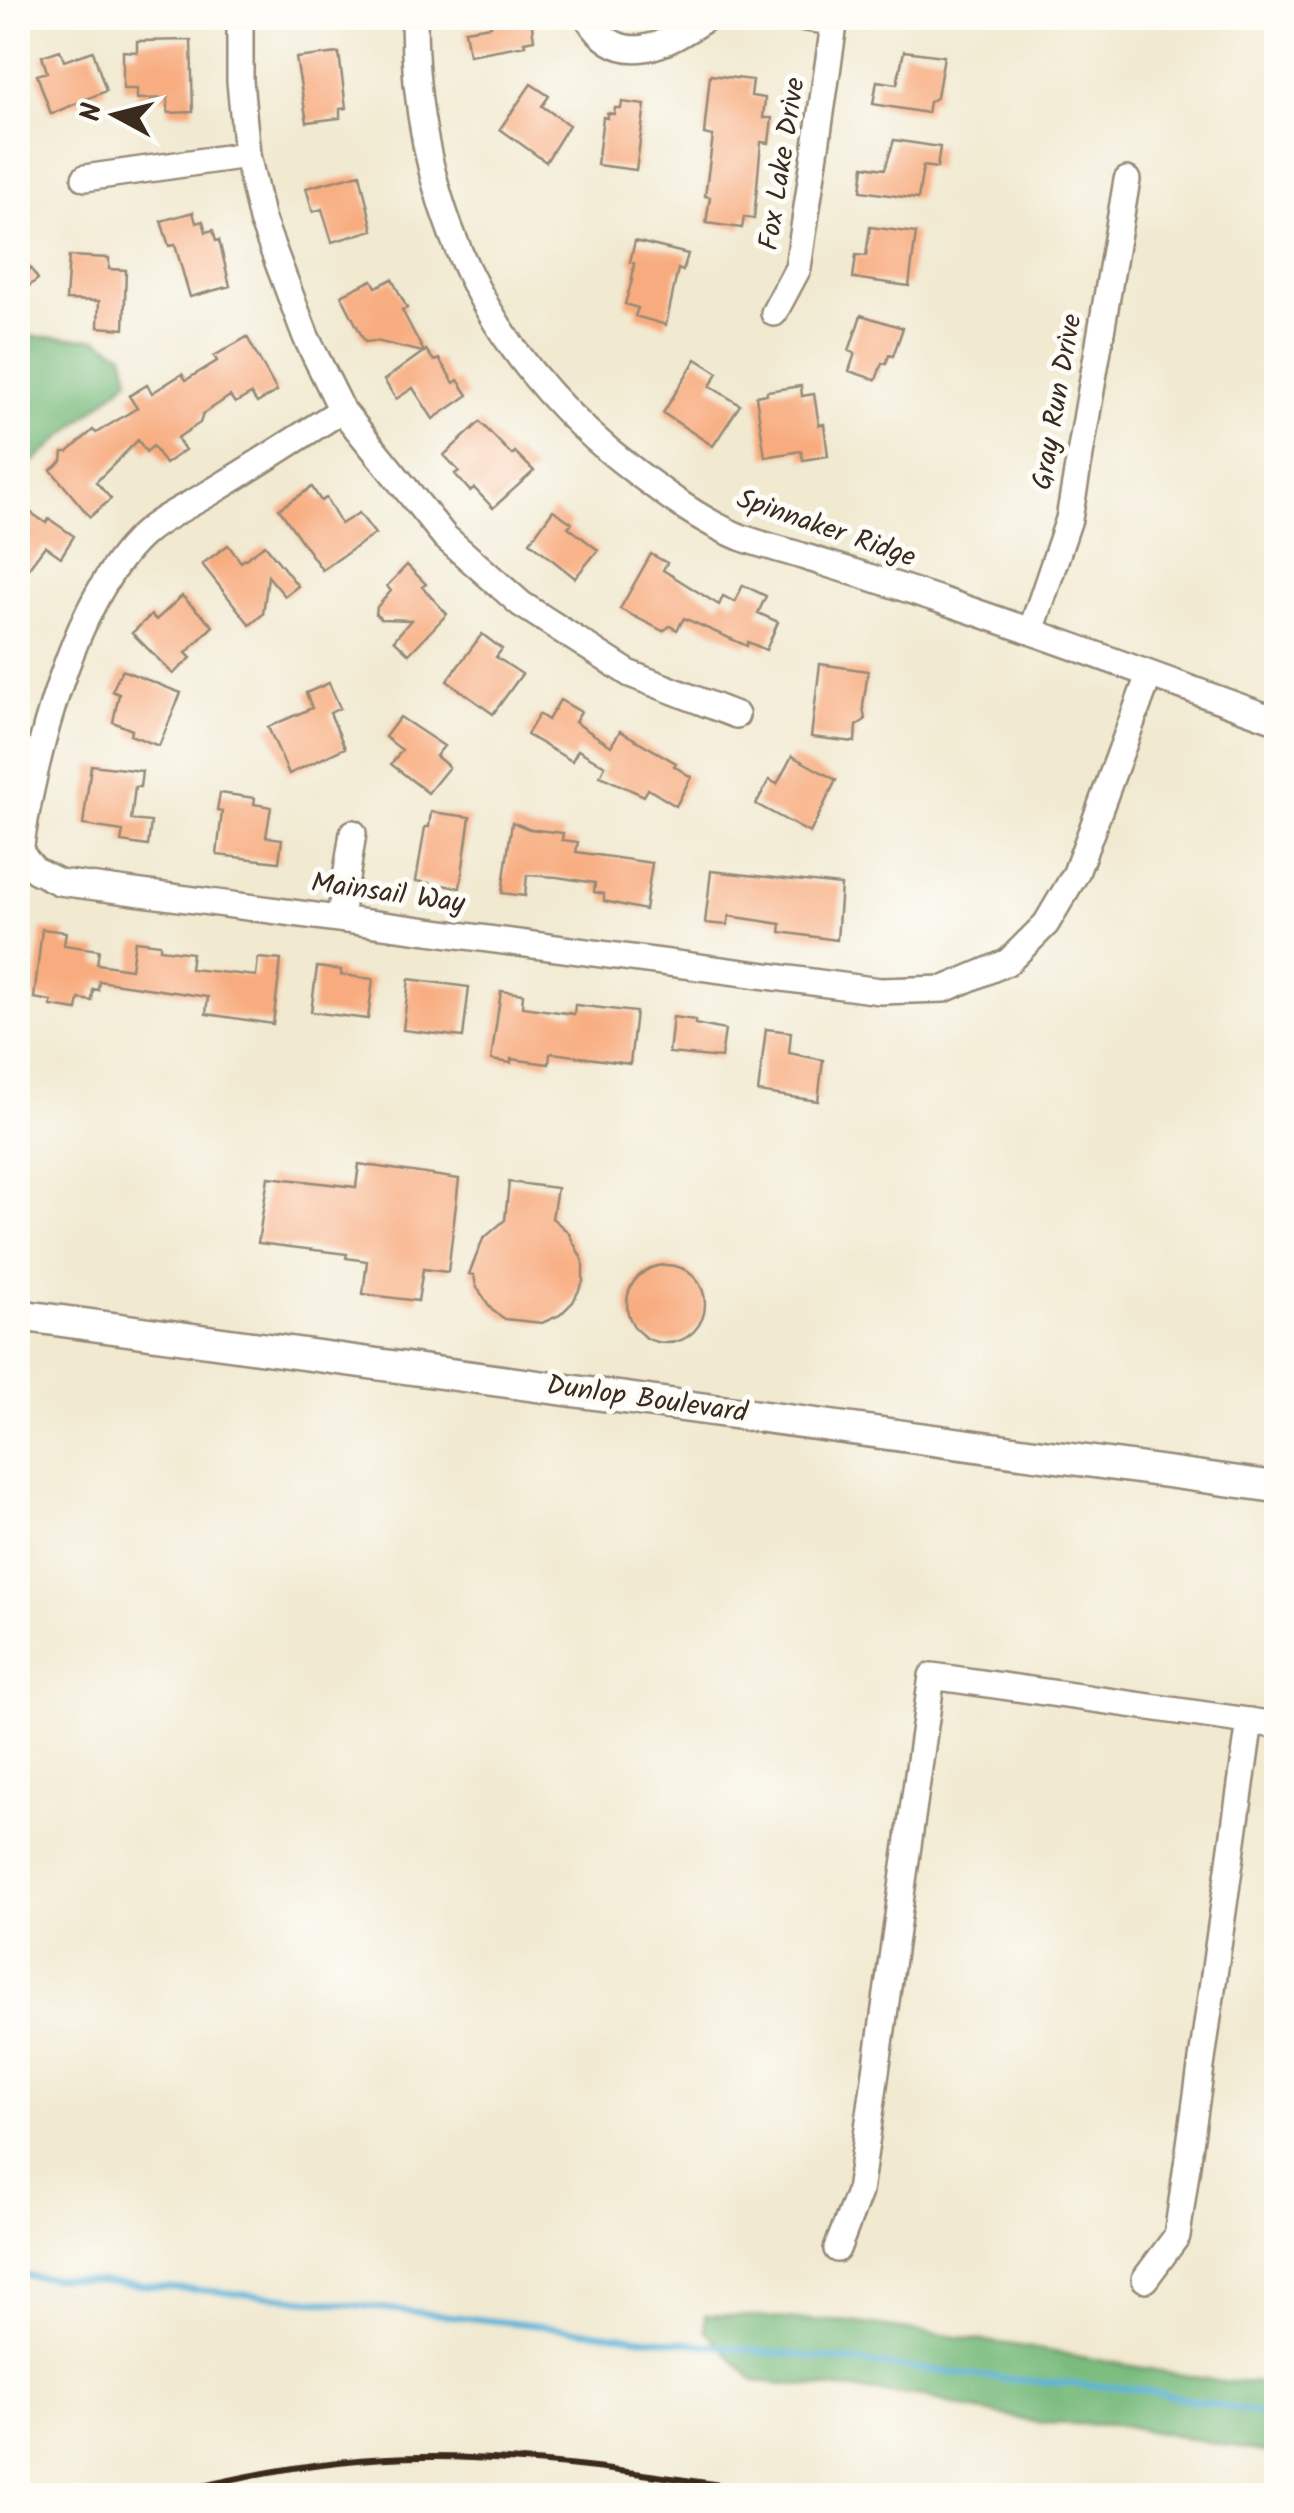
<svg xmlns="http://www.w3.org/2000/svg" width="1294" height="2513" font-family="Kalam,sans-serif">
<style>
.forest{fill:#7abc7e;stroke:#5a734e;stroke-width:2.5}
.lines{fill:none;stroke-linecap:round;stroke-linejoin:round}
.stream{stroke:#59b0d6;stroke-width:6}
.building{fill:#f8ab7e}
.minor-casing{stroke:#968a77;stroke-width:30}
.tertiary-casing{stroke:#968a77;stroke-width:35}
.minor{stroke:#fff;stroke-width:25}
.tertiary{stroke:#fff;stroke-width:30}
.rail{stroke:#3b2a1e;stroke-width:6}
.labels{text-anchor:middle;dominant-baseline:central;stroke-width:10;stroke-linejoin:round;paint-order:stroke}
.street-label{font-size:28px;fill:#3b2a1e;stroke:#fdfcf7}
</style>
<rect width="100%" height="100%" fill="#fdfcf7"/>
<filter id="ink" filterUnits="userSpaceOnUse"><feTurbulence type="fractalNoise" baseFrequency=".01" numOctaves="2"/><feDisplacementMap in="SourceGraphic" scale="20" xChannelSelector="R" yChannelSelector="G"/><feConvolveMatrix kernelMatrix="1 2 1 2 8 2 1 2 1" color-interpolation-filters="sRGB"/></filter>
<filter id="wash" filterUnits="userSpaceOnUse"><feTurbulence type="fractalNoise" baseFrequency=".0048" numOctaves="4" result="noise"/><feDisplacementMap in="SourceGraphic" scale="40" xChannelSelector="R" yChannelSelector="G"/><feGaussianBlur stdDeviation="2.25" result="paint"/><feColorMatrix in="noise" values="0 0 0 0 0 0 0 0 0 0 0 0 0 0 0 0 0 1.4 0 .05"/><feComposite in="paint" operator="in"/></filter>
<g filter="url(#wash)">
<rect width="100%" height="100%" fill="#f1e9d0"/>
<path class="forest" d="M 18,336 L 97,339 L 123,354 L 129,379 L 18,475 Z
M 705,2315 L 851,2322 L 1014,2345 L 1217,2381 L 1276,2384 L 1276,2454 L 1115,2425 L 1039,2423 L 965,2408 L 925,2396 L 754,2381 L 705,2330 Z"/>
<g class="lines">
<path class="stream" d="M 18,2275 L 284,2297 L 1008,2379 L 1138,2389 L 1276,2417"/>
</g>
<g id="blocks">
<path class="building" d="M 490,18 L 531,18 L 534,40 L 524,42 L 525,45 L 469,55 L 465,30 L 491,26 Z
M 191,40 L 193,112 L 168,113 L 168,98 L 137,99 L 137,89 L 123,89 L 123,51 L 137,52 L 137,41 Z
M 60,50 L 64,61 L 93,51 L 106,91 L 51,114 L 37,75 L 47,72 L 42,56 Z
M 904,51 L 944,56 L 937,97 L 929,102 L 927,113 L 873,104 L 877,81 L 897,84 Z
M 339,53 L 346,108 L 340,109 L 340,118 L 307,122 L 296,58 Z
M 710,75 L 753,80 L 751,96 L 765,98 L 763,118 L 772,118 L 769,143 L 761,142 L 754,219 L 744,217 L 742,228 L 706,223 L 710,197 L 705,196 L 713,136 L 704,134 Z
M 531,84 L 549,96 L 542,106 L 569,125 L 546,162 L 500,129 Z
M 622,102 L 645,105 L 636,170 L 597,165 L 603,117 L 607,118 L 607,113 L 614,114 L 615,108 L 621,108 Z
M 894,140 L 940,147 L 937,168 L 923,166 L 918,199 L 861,191 L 864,166 L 885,169 Z
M 360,174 L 373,230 L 332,242 L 322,209 L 313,212 L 306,188 Z
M 193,212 L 196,223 L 203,221 L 206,232 L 213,230 L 216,241 L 219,240 L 230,286 L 190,297 L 175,245 L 169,246 L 161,221 Z
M 870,227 L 916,233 L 909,286 L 853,278 L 856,255 L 866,256 Z
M 635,241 L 688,254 L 683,271 L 678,269 L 666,325 L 635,316 L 638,308 L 625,304 L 632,280 L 634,263 L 630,262 Z
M 18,250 L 38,279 L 18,295 Z
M 69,256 L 109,258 L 109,269 L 126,270 L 124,329 L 98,327 L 99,301 L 66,300 Z
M 392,279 L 407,308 L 402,310 L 424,352 L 426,350 L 434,361 L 439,359 L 454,383 L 458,380 L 468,395 L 433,419 L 413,388 L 396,399 L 384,380 L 423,352 L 376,341 L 365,342 L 341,295 L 372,280 L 376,287 Z
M 861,315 L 903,328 L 893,356 L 889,355 L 886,364 L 882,363 L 876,380 L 849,371 L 855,353 L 849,351 Z
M 247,337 L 277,391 L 257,403 L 251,394 L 235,403 L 230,396 L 203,414 L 200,423 L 177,438 L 185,450 L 165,464 L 153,446 L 146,452 L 138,440 L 96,482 L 111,499 L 90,517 L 51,470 L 62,461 L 63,452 L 68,452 L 93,430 L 96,433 L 137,408 L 129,396 L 147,385 L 152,393 L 182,374 L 186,380 L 217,361 L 214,356 Z
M 696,359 L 718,373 L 710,386 L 740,405 L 713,446 L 663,413 Z
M 801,386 L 802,396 L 814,394 L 819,425 L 824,424 L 828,456 L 803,460 L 801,451 L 765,457 L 756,396 L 767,394 L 767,391 Z
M 480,422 L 512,455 L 515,452 L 534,471 L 493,508 L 474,488 L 470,491 L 455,474 L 459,471 L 444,455 Z
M 312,487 L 321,501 L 326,498 L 341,524 L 359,513 L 375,534 L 322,570 L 279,509 Z
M 27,510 L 46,523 L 49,519 L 74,536 L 61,557 L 45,546 L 27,570 L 18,564 L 18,524 Z
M 553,510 L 572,523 L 568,527 L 598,550 L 575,578 L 530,542 Z
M 228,545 L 241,562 L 265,545 L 298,586 L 285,596 L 268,576 L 263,614 L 250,625 L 202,564 Z
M 651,554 L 667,563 L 663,570 L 719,605 L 723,596 L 735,602 L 743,585 L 766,596 L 758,613 L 778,622 L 766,650 L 748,642 L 747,646 L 684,618 L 677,630 L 670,626 L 663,631 L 620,609 Z
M 407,565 L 426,584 L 422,587 L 447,614 L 409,654 L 394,640 L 411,620 L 381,619 L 376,614 L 377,607 L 391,591 L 387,586 Z
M 182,596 L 213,626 L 186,653 L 191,658 L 173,674 L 132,633 L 151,615 L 156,620 Z
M 482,634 L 502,649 L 496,657 L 522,674 L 493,714 L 447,681 Z
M 820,664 L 868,671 L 863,706 L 865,720 L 856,726 L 855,742 L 811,737 Z
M 122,670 L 181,693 L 159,746 L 130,735 L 132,730 L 113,722 L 119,694 L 112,691 Z
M 329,683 L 340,708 L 330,713 L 345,748 L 289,774 L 268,727 L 312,708 L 306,693 Z
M 560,700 L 581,712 L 575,722 L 611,746 L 620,731 L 676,763 L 674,766 L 691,777 L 676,806 L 648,789 L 644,796 L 600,776 L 605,766 L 578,750 L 572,761 L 527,735 L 539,714 L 548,720 Z
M 400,717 L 444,746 L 436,756 L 449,767 L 428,793 L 391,764 L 402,750 L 385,737 Z
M 792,756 L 836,780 L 810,833 L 756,804 L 769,780 L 777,784 Z
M 91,765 L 142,771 L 140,787 L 135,787 L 131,820 L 151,822 L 148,846 L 121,842 L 123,831 L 83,825 Z
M 220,793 L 255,798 L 254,804 L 271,807 L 266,837 L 282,839 L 279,862 L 217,855 L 222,811 L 217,810 Z
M 431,812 L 470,817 L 460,888 L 416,881 L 425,827 L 429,827 Z
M 512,822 L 529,829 L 563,833 L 562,840 L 578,842 L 576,852 L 652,863 L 645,910 L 604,901 L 604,894 L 594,892 L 595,883 L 557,877 L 527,875 L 525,896 L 502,893 Z
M 711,871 L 841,885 L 837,940 L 780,932 L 781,924 L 729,916 L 727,925 L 705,923 Z
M 42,929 L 66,932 L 64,945 L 99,950 L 97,964 L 131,969 L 135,941 L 160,944 L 160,949 L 192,953 L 190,969 L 256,976 L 258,958 L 281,960 L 273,1024 L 206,1014 L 208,997 L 99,981 L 98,990 L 93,989 L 92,1001 L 79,999 L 77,1010 L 51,1006 L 51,1001 L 34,998 Z
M 317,967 L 341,970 L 341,975 L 373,979 L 368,1019 L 311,1012 Z
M 409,979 L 469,987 L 463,1037 L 403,1030 Z
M 501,991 L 523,994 L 522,1007 L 574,1014 L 575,1005 L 636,1012 L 630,1064 L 553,1053 L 550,1054 L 549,1064 L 511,1059 L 511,1063 L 491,1060 Z
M 673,1017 L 695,1020 L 695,1024 L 725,1030 L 721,1058 L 669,1053 Z
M 766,1029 L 791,1032 L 789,1053 L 823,1060 L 818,1101 L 758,1092 Z
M 359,1164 L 459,1179 L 448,1272 L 423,1269 L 418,1301 L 363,1294 L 367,1261 L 346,1258 L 347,1254 L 258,1243 L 268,1177 L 356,1187 Z
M 509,1182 L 557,1188 L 552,1218 L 568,1232 L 583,1261 L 583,1282 L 573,1302 L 560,1315 L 542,1323 L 505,1319 L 492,1310 L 476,1286 L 474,1275 L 469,1274 L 483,1239 L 505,1220 Z
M627 1304a39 39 0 1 1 78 0a39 39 0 1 1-78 0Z"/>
</g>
</g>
<g filter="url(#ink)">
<use href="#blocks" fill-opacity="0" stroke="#968a77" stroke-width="2.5"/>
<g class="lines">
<g class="minor-casing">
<path id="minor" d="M 240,18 L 240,81 L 247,155 L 262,220 L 306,337 L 342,410 L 445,537 L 521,604 L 630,674 L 736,715
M 414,18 C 414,202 484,356 632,469 C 665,494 701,521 740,537 C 761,545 784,550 805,557 C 853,572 902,587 949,603 C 1059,640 1167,681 1276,720
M 588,18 C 621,71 666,45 706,18
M 805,18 L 834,22
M 85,178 L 247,155
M 774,313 L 798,268 L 835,18
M 342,410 C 299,437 256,465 213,491 C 192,504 166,515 147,531 C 75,591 32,762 20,852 L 35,870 L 59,882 L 880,991 L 944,989 L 1008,962 L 1046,924 L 1076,873 L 1149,675
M 1031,631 L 1069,519 L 1127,180
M 340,917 L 353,833
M 837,2249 L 859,2192 L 932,1676 L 1276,1725
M 1145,2279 L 1177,2236 L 1250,1721"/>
</g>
<g class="tertiary-casing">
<path id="tertiary" d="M 18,1315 L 1276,1487"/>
</g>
<use href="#minor" class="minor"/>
<use href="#tertiary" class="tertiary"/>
<path class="rail" d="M 162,2496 C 249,2473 342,2456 433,2457 C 555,2458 676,2479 796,2496"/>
</g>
</g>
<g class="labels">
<g class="street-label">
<text transform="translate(783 164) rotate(-81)">Fox Lake Drive</text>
<text transform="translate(1058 402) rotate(-80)">Gray Run Drive</text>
<text transform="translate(826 529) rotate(19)">Spinnaker Ridge</text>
<text transform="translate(388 894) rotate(8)">Mainsail Way</text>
<text transform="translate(647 1400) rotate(8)">Dunlop Boulevard</text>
</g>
</g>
<rect width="1294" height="2513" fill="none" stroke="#fdfcf7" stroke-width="60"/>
<g transform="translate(115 115) rotate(277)" stroke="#fdfcf7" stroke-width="8" paint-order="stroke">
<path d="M0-8L18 38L0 25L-18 38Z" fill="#3b2a1e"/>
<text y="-15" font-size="28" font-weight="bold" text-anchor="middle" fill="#3b2a1e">N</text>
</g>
</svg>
